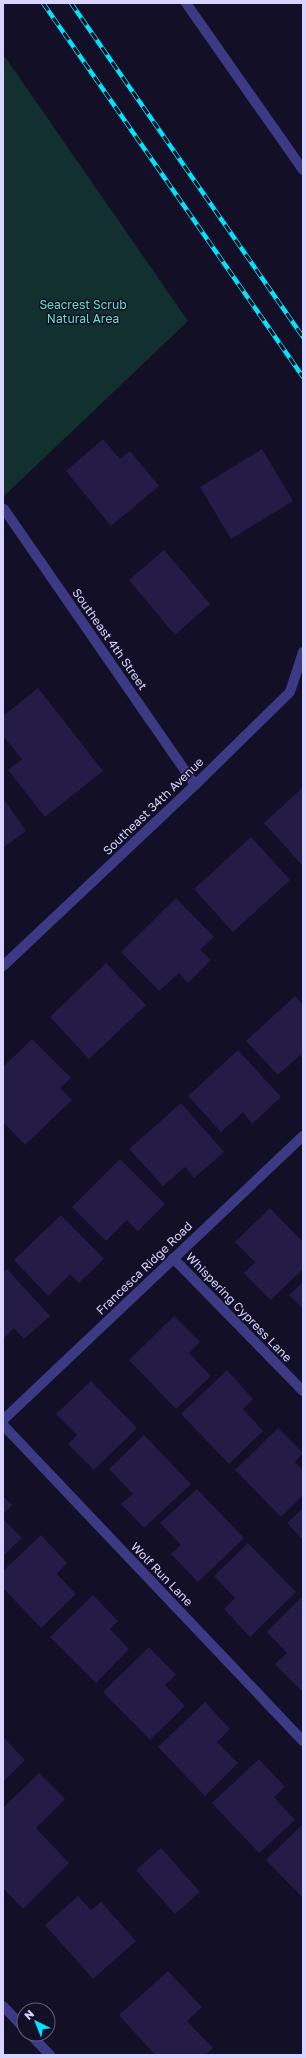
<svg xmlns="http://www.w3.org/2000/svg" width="306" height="2058" font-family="'Golos Text',sans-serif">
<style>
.green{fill:#12302f}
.building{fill:#241b47}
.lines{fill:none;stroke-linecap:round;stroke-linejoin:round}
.minor{stroke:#3d3a85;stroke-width:10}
.tertiary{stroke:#3d3a85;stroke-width:10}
.rail-casing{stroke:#00e5ff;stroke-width:4.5}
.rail{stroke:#130f26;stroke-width:3;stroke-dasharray:9;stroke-linecap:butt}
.labels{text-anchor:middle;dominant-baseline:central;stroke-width:3;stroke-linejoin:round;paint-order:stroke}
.park-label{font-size:12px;fill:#5fe0c0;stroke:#130f26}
.street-label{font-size:12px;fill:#d9d4ff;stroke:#130f26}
</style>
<rect width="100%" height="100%" fill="#130f26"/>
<path class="green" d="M 3,54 L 188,321 L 3,497 Z"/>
<path class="building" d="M 103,439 L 120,459 L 130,451 L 159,486 L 111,526 L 66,471 Z
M 262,449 L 293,501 L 231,539 L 200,487 Z
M 164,550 L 210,604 L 175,635 L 129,580 Z
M 38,688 L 103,771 L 45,817 L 8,770 L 22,759 L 3,736 L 3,716 Z
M 303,787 L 303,866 L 264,823 Z
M 3,798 L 26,831 L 3,848 Z
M 251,837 L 290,880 L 233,932 L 194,889 Z
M 176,898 L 214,937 L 200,950 L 211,960 L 188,983 L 179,973 L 159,991 L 121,952 Z
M 106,963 L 146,1005 L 89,1059 L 50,1017 Z
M 295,996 L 303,1005 L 303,1058 L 300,1055 L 278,1075 L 246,1041 Z
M 32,1039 L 71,1078 L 60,1088 L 72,1100 L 25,1145 L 3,1122 L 3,1067 Z
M 238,1050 L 281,1097 L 252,1124 L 243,1112 L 221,1132 L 188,1096 Z
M 181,1103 L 224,1152 L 194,1178 L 185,1167 L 163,1186 L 129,1149 Z
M 120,1159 L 165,1204 L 138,1231 L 127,1220 L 106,1241 L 72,1207 Z
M 270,1208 L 303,1242 L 303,1269 L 271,1300 L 244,1273 L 255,1262 L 235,1242 Z
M 61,1215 L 104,1259 L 79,1283 L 70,1274 L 48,1296 L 14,1260 Z
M 7,1269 L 50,1316 L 24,1339 L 14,1328 L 3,1339 L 3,1272 Z
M 303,1282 L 303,1309 L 289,1295 Z
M 174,1316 L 200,1342 L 189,1353 L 211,1376 L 176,1409 L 129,1360 Z
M 227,1370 L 253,1399 L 243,1409 L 263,1431 L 229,1464 L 181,1414 Z
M 91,1381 L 137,1428 L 94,1470 L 68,1444 L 77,1435 L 56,1414 Z
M 278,1428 L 303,1453 L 295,1462 L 303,1471 L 303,1495 L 281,1517 L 235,1470 Z
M 144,1435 L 191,1484 L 144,1528 L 121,1504 L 133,1494 L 109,1469 Z
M 197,1489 L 244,1538 L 198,1582 L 171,1554 L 181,1545 L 160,1523 Z
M 3,1496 L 12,1505 L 3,1514 Z
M 303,1508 L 303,1540 L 287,1523 Z
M 3,1519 L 22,1538 L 3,1556 Z
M 41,1535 L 67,1563 L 57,1574 L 76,1594 L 41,1628 L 3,1588 L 3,1571 Z
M 248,1543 L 296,1592 L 250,1637 L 224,1609 L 235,1598 L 214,1576 Z
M 93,1595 L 118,1621 L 110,1629 L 129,1649 L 96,1683 L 50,1637 Z
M 301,1598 L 303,1600 L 303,1692 L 275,1664 L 287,1653 L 267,1632 Z
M 149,1647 L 176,1675 L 165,1685 L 185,1706 L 150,1740 L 103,1692 Z
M 205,1702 L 230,1729 L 217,1742 L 238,1763 L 205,1796 L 158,1747 Z
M 3,1737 L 25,1760 L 3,1782 Z
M 259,1759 L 285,1787 L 274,1797 L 295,1820 L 259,1853 L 212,1803 Z
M 39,1773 L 65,1799 L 36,1828 L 69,1863 L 23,1909 L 3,1888 L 3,1808 Z
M 303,1824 L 303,1898 L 266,1860 Z
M 161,1848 L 200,1892 L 175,1914 L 136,1870 Z
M 78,1896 L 91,1910 L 101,1902 L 136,1941 L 93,1979 L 45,1925 Z
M 168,1971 L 202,2007 L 187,2021 L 213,2048 L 205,2055 L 155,2055 L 119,2015 Z"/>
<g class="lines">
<path class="minor" d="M 4,509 L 195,785
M 3,966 L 195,785 L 290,692 L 303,652
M 173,1258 L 303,1391
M 3,1420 L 303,1136
M 3,1425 L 303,1741
M 3,2006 L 24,2028
M 30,2034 L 50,2055"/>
<path class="tertiary" d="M 186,3 L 303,170"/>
<g class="rail-casing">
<path id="rail" d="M 43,3 L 303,377
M 71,3 L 303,337"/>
</g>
<use href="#rail" class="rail"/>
</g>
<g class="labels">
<g class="park-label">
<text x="83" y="304">Seacrest Scrub<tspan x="83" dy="14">Natural Area</tspan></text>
</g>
<g class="street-label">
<text transform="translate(110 639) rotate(55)">Southeast 4th Street</text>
<text transform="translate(153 806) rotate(-44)">Southeast 34th Avenue</text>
<text transform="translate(144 1268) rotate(-44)">Francesca Ridge Road</text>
<text transform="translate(239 1307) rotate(46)">Whispering Cypress Lane</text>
<text transform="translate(162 1574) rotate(46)">Wolf Run Lane</text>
</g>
</g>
<rect width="306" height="2058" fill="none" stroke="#d9d4ff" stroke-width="8"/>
<g transform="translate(36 2022) rotate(317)"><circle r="19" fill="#130f26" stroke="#625e7d"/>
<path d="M0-3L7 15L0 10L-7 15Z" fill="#00e5ff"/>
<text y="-6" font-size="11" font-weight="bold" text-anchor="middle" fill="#d9d4ff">N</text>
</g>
</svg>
